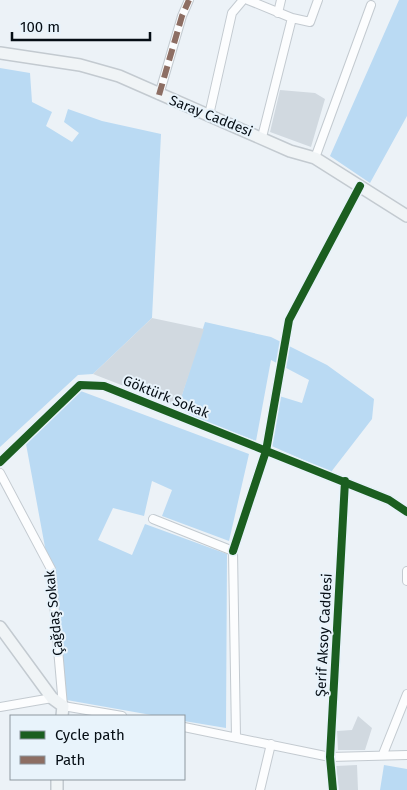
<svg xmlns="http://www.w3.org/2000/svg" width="407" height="790" font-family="'Fira Sans',sans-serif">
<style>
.green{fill:#badaf3}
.building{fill:#d1d9e0}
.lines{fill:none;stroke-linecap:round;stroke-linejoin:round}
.street-casing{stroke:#c3cad0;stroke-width:10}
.secondary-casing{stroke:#c3cad0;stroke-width:14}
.street{stroke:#fcfdfe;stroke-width:8}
.secondary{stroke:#f0f4f6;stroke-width:11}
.quiet{stroke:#8d6e63;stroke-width:6;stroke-dasharray:12 6;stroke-linecap:butt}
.cycleway-casing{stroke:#e8f3fb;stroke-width:11}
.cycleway{stroke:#1b5e20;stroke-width:8}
.labels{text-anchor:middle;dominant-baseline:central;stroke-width:4;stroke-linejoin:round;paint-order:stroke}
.street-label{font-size:14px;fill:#050d14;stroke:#e8f3fb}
</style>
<rect width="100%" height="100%" fill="#ecf2f7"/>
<path class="green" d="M 399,0 L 407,0 L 407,116 L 370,183 L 330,156 Z
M 0,68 L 30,73 L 32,102 L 52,112 L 46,126 L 72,142 L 79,133 L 64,122 L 68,109 L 102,121 L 161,134 L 152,318 L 93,374 L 78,375 L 0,447 Z
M 205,322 L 271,337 L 327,365 L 374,399 L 372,419 L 331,472 L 267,444 L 276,395 L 302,403 L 309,380 L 271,360 L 256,441 L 199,419 L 178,407 Z
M 78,390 L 249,454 L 229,541 L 162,516 L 172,490 L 152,481 L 144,516 L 113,508 L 98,540 L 132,555 L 145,524 L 227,554 L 226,728 L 184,721 L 184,716 L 157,716 L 61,699 L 49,569 L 26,444 Z
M 384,765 L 407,769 L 407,790 L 380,790 Z"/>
<path class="building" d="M 280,90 L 315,93 L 325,99 L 311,147 L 270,132 Z
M 152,318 L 204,329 L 178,407 L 93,374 Z
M 358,716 L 372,728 L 365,750 L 338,750 L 337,731 L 352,730 Z
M 357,765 L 358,790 L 339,790 L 336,766 Z"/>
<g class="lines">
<g class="street-casing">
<path id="street" d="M 248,0 L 292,18 L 310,22 L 318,0
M 278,13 L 281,0
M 159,95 L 182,16 L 189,0
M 209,115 L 232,13 L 243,0
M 262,137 L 292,18
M 315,158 L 371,5
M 0,462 L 80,385 L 104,386 L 389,500 L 407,512
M 0,473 L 51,569 L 63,706 L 122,716
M 153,519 L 233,551 L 236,737
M 233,551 L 266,451 L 289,320 L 360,186
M 407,571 L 407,581
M 0,707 L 52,698
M 184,727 L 330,757 L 407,755
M 383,754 L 407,694
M 260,790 L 271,744
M 333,790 L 330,757 L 345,481"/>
</g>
<g class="secondary-casing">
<path id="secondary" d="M 0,53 L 80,65 L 119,76 L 290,151 L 315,158 L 407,216
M 0,627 L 52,698 L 63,706 L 62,716
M 57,790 L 57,779"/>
</g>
<use href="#street" class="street"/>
<use href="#secondary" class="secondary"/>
<path class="quiet" d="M 159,95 L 182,16 L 189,0"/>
<g class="cycleway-casing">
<path id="cycleway" d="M 0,462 L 80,385 L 104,386 L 389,500 L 407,512
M 233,551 L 266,451 L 289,320 L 360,186
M 333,790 L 330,757 L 345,481"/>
</g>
<use href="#cycleway" class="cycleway"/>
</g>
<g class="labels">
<g class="street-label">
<text transform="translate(211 116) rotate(22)">Saray Caddesi</text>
<text transform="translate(166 397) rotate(22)">Göktürk Sokak</text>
<text transform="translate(54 613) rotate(-96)">Çağdaş Sokak</text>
<text transform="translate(324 635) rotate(-87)">Şerif Aksoy Caddesi</text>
</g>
</g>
<rect x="10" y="715" width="175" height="65" fill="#e8f3fb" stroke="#8d979f"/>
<rect x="20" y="731" width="25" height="8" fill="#1b5e20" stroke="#8d979f"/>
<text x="55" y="740" font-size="15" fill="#050d14">Cycle path</text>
<rect x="20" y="756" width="25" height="8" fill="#8d6e63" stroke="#8d979f"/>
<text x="55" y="765" font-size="15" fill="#050d14">Path</text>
<path d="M12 32v8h138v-8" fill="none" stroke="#050d14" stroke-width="2.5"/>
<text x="20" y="32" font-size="15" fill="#050d14" stroke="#e8f3fb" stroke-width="4" paint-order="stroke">100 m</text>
</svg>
